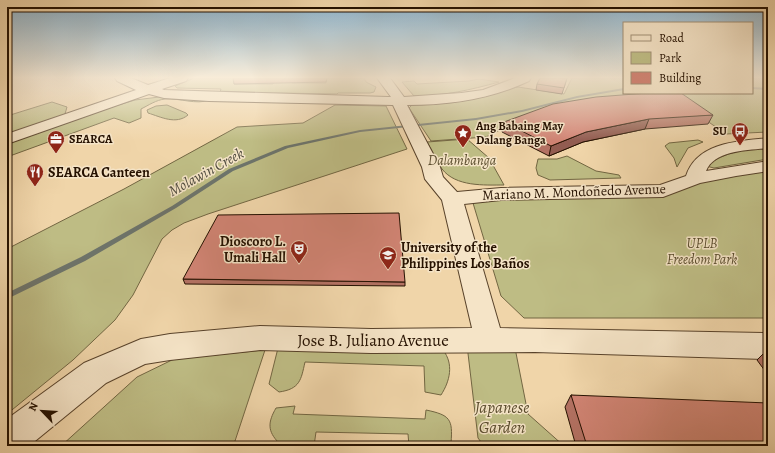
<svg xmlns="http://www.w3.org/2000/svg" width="775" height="453" font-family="Alegreya,serif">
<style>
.green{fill:#bebc84;stroke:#726642}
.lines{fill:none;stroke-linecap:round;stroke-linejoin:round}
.stream{fill:#6d746b;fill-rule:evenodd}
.minor-casing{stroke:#58422a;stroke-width:2}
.minor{fill:#f5e4c7;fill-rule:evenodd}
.wall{fill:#b47264;stroke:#251100}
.shaded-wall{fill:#925c51;stroke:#251100}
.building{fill:#d18474;stroke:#251100}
.labels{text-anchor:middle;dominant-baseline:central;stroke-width:3;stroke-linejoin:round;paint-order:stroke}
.far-poi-label{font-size:12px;font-weight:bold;fill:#251100;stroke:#f5e4c7;text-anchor:start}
.park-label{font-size:14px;font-style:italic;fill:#5b4d2e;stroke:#f5e4c7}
.poi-label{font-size:14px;font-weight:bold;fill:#251100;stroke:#f5e4c7;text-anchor:start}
.street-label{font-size:14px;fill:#251100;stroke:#f5e4c7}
.water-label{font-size:15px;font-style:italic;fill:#4f4b3e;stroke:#f5e4c7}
.near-street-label{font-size:17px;fill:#251100;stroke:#f5e4c7}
.near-park-label{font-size:17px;font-style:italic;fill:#5b4d2e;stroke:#f5e4c7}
</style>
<rect width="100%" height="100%" fill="#f0d5a9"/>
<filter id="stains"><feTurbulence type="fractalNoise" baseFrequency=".005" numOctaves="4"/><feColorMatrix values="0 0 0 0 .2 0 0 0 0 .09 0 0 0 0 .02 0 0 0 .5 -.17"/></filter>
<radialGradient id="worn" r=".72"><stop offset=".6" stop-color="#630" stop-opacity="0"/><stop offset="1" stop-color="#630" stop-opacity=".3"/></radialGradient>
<path class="green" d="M 194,78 L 238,78 L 234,84 L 273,84 L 275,79 L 294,79 L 292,83 L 326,83 L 327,78 L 364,78 L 366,82 L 376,87 L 374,92 L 370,93 L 338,93 L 337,94 L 220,92 L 221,89 L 177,88 L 175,86 Z
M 572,78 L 624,78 L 624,93 L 752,93 L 752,78 L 768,78 L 768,132 L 726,134 L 681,103 L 530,119 L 498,131 L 486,137 L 431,141 L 409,108 L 412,105 L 518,87 L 564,94 Z
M 479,79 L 499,82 C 470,90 444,96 414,96 L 402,82 L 414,81 L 417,84 L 469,81 Z
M 167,96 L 210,100 C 195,105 181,98 165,99 C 156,100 149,105 141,109 L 141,118 L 129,123 L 114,118 L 7,157 L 7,144 L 115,106 L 135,100 Z
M 52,102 L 67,107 L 65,114 L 61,118 L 7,136 L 7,116 Z
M 167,105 L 186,113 L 188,115 C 176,125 161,117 148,113 L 147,110 L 156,106 Z
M 335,105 L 386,106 L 407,149 L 208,214 L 184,223 L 172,230 L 162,239 L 133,295 L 115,320 L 73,360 L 7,414 L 7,249 L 124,189 L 237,127 L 303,123 Z
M 467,139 L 489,158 L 504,185 C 484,185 456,187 442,169 C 436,161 432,150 427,142 Z
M 698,140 L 703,142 L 688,148 L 677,167 L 674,158 L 665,146 L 669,143 Z
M 768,146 L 768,159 L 714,168 L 706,166 C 724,152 746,149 768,146 Z
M 567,156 L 596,171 L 619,175 L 621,178 L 550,180 L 538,175 L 536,168 L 538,159 L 557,159 Z
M 768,167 L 768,318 L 524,318 L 501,296 L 473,203 L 474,200 L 669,192 L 707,176 Z
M 467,345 L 515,348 L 528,414 L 564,446 L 484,446 L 478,438 Z
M 278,348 L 443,350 C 454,364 450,381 441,395 L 425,392 L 424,366 L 305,362 C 301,380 300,389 279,392 L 269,384 Z
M 265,350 L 235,441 L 228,446 L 61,446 L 137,377 L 174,359 Z
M 295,406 L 293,414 L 425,419 L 426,410 C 450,415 453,419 451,443 L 446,446 L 409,446 L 408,434 L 316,432 L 314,446 L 279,443 C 267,431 268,422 276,408 Z"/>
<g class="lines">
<path class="stream" d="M 752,87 L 768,88 L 768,90 L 752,89 Z
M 624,88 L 624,90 L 577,98 L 522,112 L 476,120 L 360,132 L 288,148 L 233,171 L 176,208 L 85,261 L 7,299 L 7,293 L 81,257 L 172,206 L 229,169 L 285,146 L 360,130 L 476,118 L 522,110 L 577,96 Z"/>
<g class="minor-casing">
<path id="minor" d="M 115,78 L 131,78 L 148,85 L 170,78 L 188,78 L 186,81 L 162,89 L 164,90 L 388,97 L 391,97 L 377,78 L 390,78 L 404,97 L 461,93 L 483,90 L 515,78 L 531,78 L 529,81 C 491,99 450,105 407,105 L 440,167 L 443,177 L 457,192 L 501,188 L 660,185 L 686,176 C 697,142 738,141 768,138 L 768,148 C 749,150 714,150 706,171 L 768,161 L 768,171 L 736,176 L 700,183 L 663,197 L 501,200 L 464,204 L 500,328 L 768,333 L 768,359 L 535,352 L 371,353 L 260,350 L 170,360 L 145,364 L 106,383 L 29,446 L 7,446 L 7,419 L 84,363 L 141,339 L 170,334 L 260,326 L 371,329 L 472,328 L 442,200 L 425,179 L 422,167 L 393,105 L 209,101 L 164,98 L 149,94 L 7,144 L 7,134 L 136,90 L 117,81 Z"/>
</g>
<use href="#minor" class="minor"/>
</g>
<path class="wall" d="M 233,78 L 327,78 L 326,82 L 234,84 Z
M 567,78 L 562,94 L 536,90 L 537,84 Z
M 713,115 L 708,124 L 645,129 L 583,142 L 549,156 L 502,132 L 504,122 Z
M 183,279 L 405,282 L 405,286 L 185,284 Z
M 768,349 L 768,375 L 757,360 Z
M 571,395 L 768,446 L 576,446 L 565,407 Z"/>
<path class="shaded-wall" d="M 649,119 L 645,129 L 583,142 L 549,156 L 551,146 L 586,132 Z"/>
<path class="building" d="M 540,78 L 567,78 L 564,88 L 537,84 Z
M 648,93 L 681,93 L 713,115 L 649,119 L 586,132 L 551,146 L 504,122 L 553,104 L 596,97 Z
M 399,213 L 405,282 L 183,279 L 218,215 Z
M 571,395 L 768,403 L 768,446 L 587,446 Z"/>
<linearGradient id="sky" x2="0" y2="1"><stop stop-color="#8ab5d2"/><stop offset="0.55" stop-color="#f8ecd8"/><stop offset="1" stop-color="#f8ecd8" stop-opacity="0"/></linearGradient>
<rect width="775" height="141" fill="url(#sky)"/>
<defs>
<g id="bus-pin" transform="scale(0.9)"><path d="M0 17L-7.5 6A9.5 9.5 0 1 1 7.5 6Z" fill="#8f2418" stroke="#f5e4c7"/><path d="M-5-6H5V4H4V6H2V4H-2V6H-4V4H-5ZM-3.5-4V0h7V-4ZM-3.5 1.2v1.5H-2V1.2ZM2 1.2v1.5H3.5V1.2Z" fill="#fff"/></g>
<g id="sight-pin" transform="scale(0.9)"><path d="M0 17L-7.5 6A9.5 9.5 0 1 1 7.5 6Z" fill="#8f2418" stroke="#f5e4c7"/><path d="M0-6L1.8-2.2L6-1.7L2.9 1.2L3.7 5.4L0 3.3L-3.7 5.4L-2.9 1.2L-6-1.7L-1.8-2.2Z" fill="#fff"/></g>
<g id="office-pin" transform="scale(0.9)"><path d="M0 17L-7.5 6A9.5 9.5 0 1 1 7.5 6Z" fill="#8f2418" stroke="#f5e4c7"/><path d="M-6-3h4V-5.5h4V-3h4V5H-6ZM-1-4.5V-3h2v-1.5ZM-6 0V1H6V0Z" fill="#fff"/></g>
<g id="restaurant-pin" transform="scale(0.9)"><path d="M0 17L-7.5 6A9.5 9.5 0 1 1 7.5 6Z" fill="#8f2418" stroke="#f5e4c7"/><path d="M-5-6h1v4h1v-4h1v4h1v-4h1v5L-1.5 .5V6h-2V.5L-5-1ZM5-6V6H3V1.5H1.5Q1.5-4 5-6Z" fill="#fff"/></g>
<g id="theatre-pin" transform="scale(0.9)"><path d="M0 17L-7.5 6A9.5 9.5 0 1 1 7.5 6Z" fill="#8f2418" stroke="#f5e4c7"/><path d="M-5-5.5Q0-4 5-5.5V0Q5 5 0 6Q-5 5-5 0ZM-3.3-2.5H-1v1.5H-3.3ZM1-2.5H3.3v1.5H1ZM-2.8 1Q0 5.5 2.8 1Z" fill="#fff"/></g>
<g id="university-pin" transform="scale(0.9)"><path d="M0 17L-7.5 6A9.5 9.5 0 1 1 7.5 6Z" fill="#8f2418" stroke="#f5e4c7"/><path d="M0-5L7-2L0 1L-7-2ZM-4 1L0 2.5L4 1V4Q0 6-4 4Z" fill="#fff"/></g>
</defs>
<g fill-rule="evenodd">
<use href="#bus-pin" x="740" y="131"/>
<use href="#sight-pin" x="463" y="133"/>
<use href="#office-pin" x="56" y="139"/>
<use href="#restaurant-pin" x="35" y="172"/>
<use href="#theatre-pin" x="299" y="249"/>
<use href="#university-pin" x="388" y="255"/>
</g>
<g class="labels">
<g class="far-poi-label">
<text x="476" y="126">Ang Babaing May<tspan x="476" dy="14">Dalang Banga</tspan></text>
<text x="727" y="131" text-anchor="end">SU</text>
<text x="69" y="139">SEARCA</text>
</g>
<g class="park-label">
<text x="462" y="160">Dalambanga</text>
<text x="702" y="243">UPLB<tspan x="702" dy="16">Freedom Park</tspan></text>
</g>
<g class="poi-label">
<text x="48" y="172">SEARCA Canteen</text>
<text x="286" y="241" text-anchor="end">Dioscoro L.<tspan x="286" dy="16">Umali Hall</tspan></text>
<text x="401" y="247">University of the<tspan x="401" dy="16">Philippines Los Baños</tspan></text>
</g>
<g class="street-label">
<text transform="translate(574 192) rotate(-2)">Mariano M. Mondoñedo Avenue</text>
</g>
<g class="water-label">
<text transform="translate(206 172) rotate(-29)">Molawin Creek</text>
</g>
<g class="near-street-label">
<text x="373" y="340">Jose B. Juliano Avenue</text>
</g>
<g class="near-park-label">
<text x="502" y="407">Japanese<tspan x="502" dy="20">Garden</tspan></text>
</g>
</g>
<rect width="775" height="453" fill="none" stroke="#f0d5a9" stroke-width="24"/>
<rect x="8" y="8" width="759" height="437" fill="none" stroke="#251100" stroke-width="2"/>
<rect x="12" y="12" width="751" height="429" fill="none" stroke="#251100"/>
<rect x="623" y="22" width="130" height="72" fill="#f5e4c7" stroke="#a29077"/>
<rect x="631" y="35" width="20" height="6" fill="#f5e4c7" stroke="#a29077"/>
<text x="659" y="42" font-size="12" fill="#251100">Road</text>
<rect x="631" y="52" width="20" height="12" fill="#bebc84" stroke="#a29077"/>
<text x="659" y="62" font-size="12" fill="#251100">Park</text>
<rect x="631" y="72" width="20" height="12" fill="#d18474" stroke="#a29077"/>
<text x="659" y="82" font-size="12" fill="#251100">Building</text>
<g transform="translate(42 411) rotate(295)" stroke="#f5e4c7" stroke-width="3" paint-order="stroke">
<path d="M0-3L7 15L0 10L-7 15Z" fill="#251100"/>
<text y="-6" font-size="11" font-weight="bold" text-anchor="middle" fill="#251100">N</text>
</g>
<rect width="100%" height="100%" filter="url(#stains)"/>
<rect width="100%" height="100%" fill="url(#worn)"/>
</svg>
